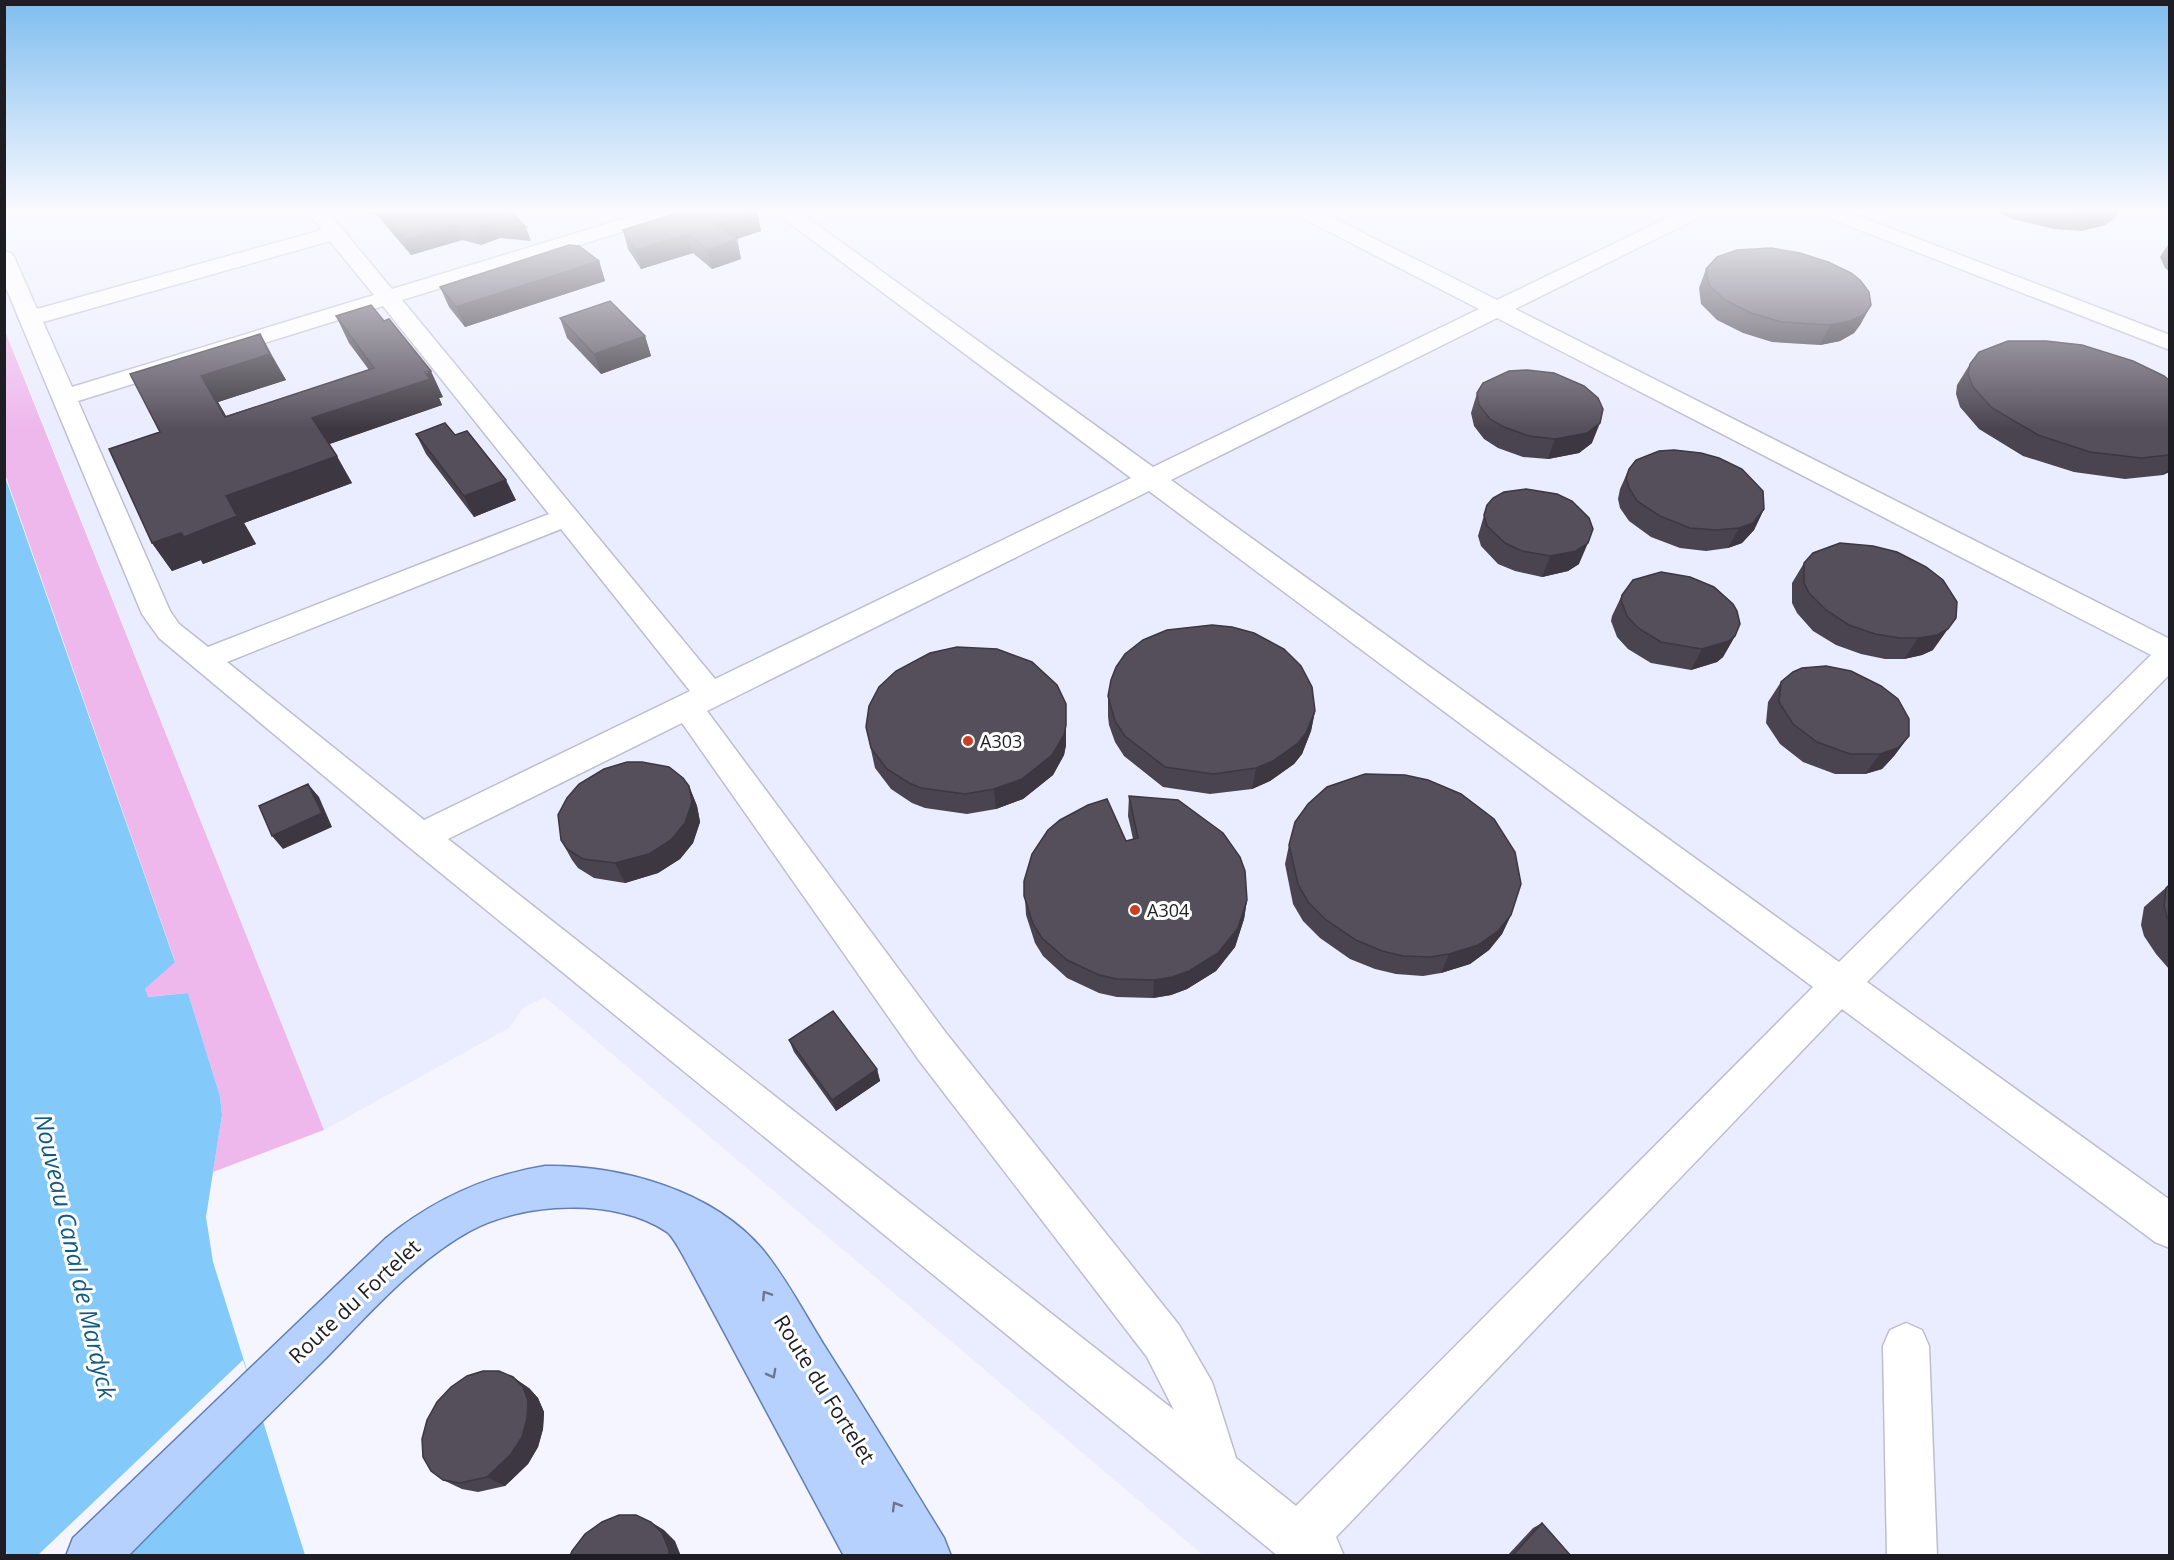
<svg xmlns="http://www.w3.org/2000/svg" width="2174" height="1560" font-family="'Open Sans',sans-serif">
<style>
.built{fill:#eaecff}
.green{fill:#eeb8ed}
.water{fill:#83cafa}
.pier{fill:#f4f5ff}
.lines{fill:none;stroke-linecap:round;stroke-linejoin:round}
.minor-casing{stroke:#bdbece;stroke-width:3}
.major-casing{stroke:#627eb2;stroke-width:3}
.minor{fill:#fff;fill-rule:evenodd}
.major{fill:#b7d1ff;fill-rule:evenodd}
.wall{fill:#49444f}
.shaded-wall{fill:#3c3740}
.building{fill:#554f5c;stroke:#3c3740;stroke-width:1.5}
.oneway{stroke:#6a7791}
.poi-dot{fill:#ca3f23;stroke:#fff;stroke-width:2}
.labels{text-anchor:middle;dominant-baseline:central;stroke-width:6;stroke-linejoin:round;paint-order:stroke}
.poi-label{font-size:18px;fill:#1d1d23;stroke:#fff;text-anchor:start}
.near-street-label{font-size:21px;fill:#1d1d23;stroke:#fff}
.near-water-label{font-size:24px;font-style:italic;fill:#125a81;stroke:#fff}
</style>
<rect width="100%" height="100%" fill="#f4f5ff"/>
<path class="built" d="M 5,211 L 2169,211 L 2169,1555 L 1203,1555 L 545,997 L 523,1008 L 509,1028 L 324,1130 L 5,328 Z"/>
<path class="green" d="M 4,328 L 324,1130 L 213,1172 L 222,1115 L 220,1096 L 188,993 L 147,997 L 145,989 L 175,961 L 5,474 Z"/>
<path class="water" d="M 4,474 L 175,962 L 145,989 L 148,997 L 188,993 L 220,1096 L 222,1115 L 206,1217 L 213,1262 L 305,1555 L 7,1555 L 4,1545 Z"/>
<path class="pier" d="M 243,1360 L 261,1415 L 119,1556 L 38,1555 Z"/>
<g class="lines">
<g class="minor-casing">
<path id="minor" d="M 307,211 L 327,211 L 392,289 L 649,211 L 679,211 L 676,215 L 402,300 L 715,679 L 1131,478 L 779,215 L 776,211 L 798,211 L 1153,467 L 1479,309 L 1297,215 L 1294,211 L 1319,211 L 1497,300 L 1682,211 L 1707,211 L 1704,215 L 1515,309 L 2170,639 L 2170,674 L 1867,982 L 2170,1200 L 2170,1248 L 2155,1242 L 1842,1009 L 1336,1537 L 1344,1556 L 1278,1556 L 409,847 L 159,638 L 142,614 L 4,283 L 4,251 L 11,253 L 14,257 L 37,309 L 322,230 ZM 330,241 L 374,295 L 72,387 L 43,322 ZM 383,306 L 549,514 L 208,647 L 179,624 L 170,611 L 78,401 ZM 1497,318 L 2151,655 L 1839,962 L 1171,480 ZM 1149,491 L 1813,987 L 1296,1506 L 1236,1458 L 1212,1382 L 1179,1325 L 946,1033 L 707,711 ZM 561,529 L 690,691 L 424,820 L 227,662 ZM 682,723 L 918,1059 L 1147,1357 L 1174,1410 L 448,839 Z
M 1818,211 L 1845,211 L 2170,335 L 2170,350 L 1821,215 Z
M 1906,1323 L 1922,1330 L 1929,1346 L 1937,1556 L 1887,1556 L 1883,1346 L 1890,1330 Z"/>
</g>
<g class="major-casing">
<path id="major" d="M 545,1166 C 620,1165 713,1190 763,1250 C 789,1282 807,1319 829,1353 C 868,1414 906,1476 944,1538 L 951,1556 L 844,1556 L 691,1270 C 686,1261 674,1237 667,1232 C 616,1197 522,1202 470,1231 C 414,1262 369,1314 324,1360 C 258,1425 193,1490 128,1556 L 66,1556 L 73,1538 L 385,1239 C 433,1200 484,1176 545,1166 Z"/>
</g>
<use href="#minor" class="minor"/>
<use href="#major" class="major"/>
</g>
<path class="wall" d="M 360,211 L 510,211 L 526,227 L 531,241 L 500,238 L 481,245 L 462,240 L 411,255 L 376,214 Z
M 1996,211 L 2120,211 L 2115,218 L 2105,225 L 2081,231 L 2054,229 L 2012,219 Z
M 757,212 L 761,231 L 737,239 L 741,259 L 712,269 L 693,253 L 641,269 L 628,249 L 623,230 Z
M 2169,243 L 2169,271 L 2165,268 L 2160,257 Z
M 599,261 L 605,281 L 465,327 L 449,307 L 440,287 Z
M 1706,269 L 1871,305 L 1860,325 L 1854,333 L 1840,341 L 1820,345 L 1772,342 L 1743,333 L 1717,320 L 1701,304 L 1699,288 Z
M 336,316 L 443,397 L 439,398 L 442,405 L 329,444 L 352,483 L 244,523 L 256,544 L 203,564 L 201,560 L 172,571 L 152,543 L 160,432 L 260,334 L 286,380 L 218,402 L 226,416 L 369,370 L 349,343 Z
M 560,318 L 645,336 L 651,356 L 601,374 L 567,338 Z
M 1970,364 L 2169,380 L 2169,472 L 2163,475 L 2125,479 L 2074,472 L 2023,456 L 1979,429 L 1960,407 L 1956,394 L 1957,385 Z
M 1477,393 L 1592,443 L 1579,453 L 1548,459 L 1523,457 L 1498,448 L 1484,439 L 1474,426 L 1471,413 Z
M 416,434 L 455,435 L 516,500 L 474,517 L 426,454 Z
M 1629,469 L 1764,509 L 1754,530 L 1742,543 L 1728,548 L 1706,551 L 1680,548 L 1651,537 L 1629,521 L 1620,508 L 1618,499 L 1620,489 Z
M 1487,505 L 1579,564 L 1568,571 L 1542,577 L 1515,571 L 1498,564 L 1481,546 L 1478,536 Z
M 1897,552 L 1933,650 L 1922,655 L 1904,659 L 1885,659 L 1861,654 L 1836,645 L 1813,631 L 1797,613 L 1792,603 L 1792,583 L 1804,563 Z
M 1622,595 L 1735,636 L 1723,657 L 1717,662 L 1691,670 L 1651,663 L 1628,649 L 1617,637 L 1611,621 L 1612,616 Z
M 1781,682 L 1909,736 L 1894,756 L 1882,769 L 1865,774 L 1835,774 L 1803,762 L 1780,744 L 1766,723 L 1768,702 Z
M 1108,696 L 1315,711 L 1311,731 L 1302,754 L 1294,764 L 1270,781 L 1252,789 L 1210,794 L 1163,787 L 1124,756 L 1115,742 L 1109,725 L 1108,716 Z
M 866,727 L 1066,745 L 1064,755 L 1053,775 L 1023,799 L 996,809 L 967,814 L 925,808 L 912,803 L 891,789 L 875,768 Z
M 689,786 L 697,806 L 700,822 L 693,843 L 680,859 L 658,873 L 625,883 L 594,878 L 578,868 L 572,860 L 561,840 Z
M 1129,796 L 1247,900 L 1244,919 L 1235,947 L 1216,971 L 1187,989 L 1171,995 L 1153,998 L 1117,997 L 1099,993 L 1067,978 L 1043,956 L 1035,943 L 1026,915 L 1024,881 L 1133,839 L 1128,816 Z
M 1289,845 L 1511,915 L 1502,934 L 1489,950 L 1470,964 L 1441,973 L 1423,976 L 1396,974 L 1375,969 L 1350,959 L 1320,938 L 1303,921 L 1293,904 L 1285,864 Z
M 2169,885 L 2169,969 L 2156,954 L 2144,936 L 2141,925 L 2144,907 Z
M 789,1040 L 877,1069 L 880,1081 L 836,1111 L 794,1052 Z
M 529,1388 L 538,1398 L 544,1412 L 543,1429 L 538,1447 L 528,1464 L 505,1486 L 478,1492 L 462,1489 L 443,1480 Z
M 1542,1523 L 1571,1556 L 1507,1556 L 1533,1528 Z"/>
<path class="shaded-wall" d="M 2098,211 L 2120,211 L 2115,218 L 2105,225 L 2081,231 L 2093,212 Z
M 757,212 L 761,231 L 722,244 L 717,225 Z
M 494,223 L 500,238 L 481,245 L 475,230 Z
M 456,225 L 462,240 L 411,255 L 404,240 Z
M 688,234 L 693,253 L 641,269 L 636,250 Z
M 737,239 L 741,259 L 712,269 L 707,250 Z
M 599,261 L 605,281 L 465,327 L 456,307 Z
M 1871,305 L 1860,325 L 1854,333 L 1840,341 L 1820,345 L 1830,325 Z
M 645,336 L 651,356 L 601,374 L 594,354 Z
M 270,354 L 286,380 L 218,402 L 242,444 L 225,417 L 201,376 Z
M 431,371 L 443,397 L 439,398 L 442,405 L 327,445 L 312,418 Z
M 1600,423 L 1592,443 L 1579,453 L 1548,459 L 1555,439 Z
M 337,456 L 352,483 L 244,523 L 256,544 L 203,564 L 201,560 L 172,571 L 152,543 L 181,533 L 226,496 Z
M 2169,468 L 2169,472 L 2163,475 Z
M 506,480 L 516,500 L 474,517 L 464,496 Z
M 1764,509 L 1754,530 L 1742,543 L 1728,548 L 1739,528 Z
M 1588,543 L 1579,564 L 1568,571 L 1542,577 L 1550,556 Z
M 1948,629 L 1933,650 L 1922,655 L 1904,659 L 1918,638 Z
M 1735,636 L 1723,657 L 1717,662 L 1691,670 L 1702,649 Z
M 1315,711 L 1311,731 L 1302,754 L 1294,764 L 1270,781 L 1252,789 L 1256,768 Z
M 1066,725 L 1066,745 L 1064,755 L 1053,775 L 1023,799 L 996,809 L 994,789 Z
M 1909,736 L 1894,756 L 1882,769 L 1865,774 L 1880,754 Z
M 308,784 L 319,797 L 332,827 L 283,849 L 272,836 Z
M 689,786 L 697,806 L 700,822 L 693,843 L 680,859 L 658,873 L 625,883 L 615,863 Z
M 1247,900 L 1244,919 L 1235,947 L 1216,971 L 1187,989 L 1171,995 L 1153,998 L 1154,980 Z
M 1511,915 L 1502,934 L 1489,950 L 1470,964 L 1441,973 L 1449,954 Z
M 877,1069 L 880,1081 L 836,1111 L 832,1100 Z
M 513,1377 L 529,1388 L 538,1398 L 544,1412 L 543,1429 L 538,1447 L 528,1464 L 505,1486 L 487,1477 Z
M 651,1522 L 664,1530 L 675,1541 L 681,1556 L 669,1556 Z"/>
<path class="building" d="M 379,211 L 510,211 L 526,227 L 494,223 L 475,230 L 456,225 L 404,240 Z
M 683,211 L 755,211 L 757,212 L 717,225 L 737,239 L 707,250 L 688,234 L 636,250 L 623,230 Z
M 2068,211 L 2098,211 L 2093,212 Z
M 569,245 L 579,246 L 599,261 L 456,307 L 440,287 Z
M 1771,248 L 1800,253 L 1828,262 L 1851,273 L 1860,280 L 1869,292 L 1871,305 L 1865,314 L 1850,321 L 1830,325 L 1782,322 L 1751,313 L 1725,300 L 1709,285 L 1706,269 L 1717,257 L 1737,250 Z
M 610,301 L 645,336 L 594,354 L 560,318 Z
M 371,305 L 384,321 L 389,319 L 431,371 L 425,372 L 430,379 L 312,418 L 337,456 L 226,496 L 237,516 L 184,537 L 181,533 L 152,543 L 109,449 L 160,432 L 130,374 L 260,334 L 270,354 L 201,376 L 225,417 L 374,368 L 336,316 Z
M 2008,341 L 2046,341 L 2082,345 L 2133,361 L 2164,376 L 2169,380 L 2169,455 L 2141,458 L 2090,452 L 2038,435 L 1992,408 L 1973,387 L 1968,374 L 1970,364 L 1979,352 Z
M 1527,370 L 1554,373 L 1584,386 L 1598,398 L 1603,409 L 1600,423 L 1587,433 L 1555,439 L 1529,436 L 1504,427 L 1490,419 L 1479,405 L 1477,393 L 1483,383 L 1509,371 Z
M 445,423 L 455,435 L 467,431 L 506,480 L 464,496 L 416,434 Z
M 1674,450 L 1701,453 L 1719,458 L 1742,469 L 1763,491 L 1764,509 L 1753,523 L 1739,528 L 1716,530 L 1690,528 L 1660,516 L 1637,501 L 1629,488 L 1626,478 L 1629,469 L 1636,460 L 1659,451 Z
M 1526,489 L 1557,494 L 1572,501 L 1589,518 L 1593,529 L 1588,543 L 1576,551 L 1550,556 L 1522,551 L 1505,543 L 1487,526 L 1484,515 L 1487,505 L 1493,498 L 1504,492 Z
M 1840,543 L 1873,546 L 1897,552 L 1926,567 L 1943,580 L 1957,602 L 1956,618 L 1948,629 L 1937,635 L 1918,638 L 1900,638 L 1875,634 L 1849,625 L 1826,610 L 1809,593 L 1804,583 L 1804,563 L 1813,553 Z
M 1661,572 L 1690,577 L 1714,587 L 1733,604 L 1737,611 L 1740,624 L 1735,636 L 1729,641 L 1702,649 L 1661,642 L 1638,628 L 1627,616 L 1621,600 L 1622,595 L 1633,580 Z
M 1212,625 L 1232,627 L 1254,633 L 1284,649 L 1301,666 L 1312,687 L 1315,711 L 1306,733 L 1298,743 L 1273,761 L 1256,768 L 1213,774 L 1165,767 L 1125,736 L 1115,721 L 1108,696 L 1111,680 L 1116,667 L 1125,654 L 1143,640 L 1167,630 Z
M 957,647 L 997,649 L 1032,662 L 1057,685 L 1066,704 L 1066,725 L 1064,735 L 1052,755 L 1022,779 L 994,789 L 965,794 L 921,788 L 909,783 L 887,769 L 871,748 L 866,727 L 869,706 L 879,687 L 896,671 L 930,653 Z
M 1826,666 L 1851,671 L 1881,686 L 1898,699 L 1909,719 L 1909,736 L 1898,748 L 1880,754 L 1850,754 L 1817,742 L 1793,724 L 1779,702 L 1781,682 L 1793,672 L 1802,668 Z
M 627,762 L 642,762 L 669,767 L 683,778 L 689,786 L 692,802 L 685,823 L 671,840 L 649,854 L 615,863 L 583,859 L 567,849 L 561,840 L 558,815 L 567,798 L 579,784 L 604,769 Z
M 1365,774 L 1405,775 L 1428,780 L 1461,794 L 1494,819 L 1515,852 L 1521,884 L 1511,915 L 1498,931 L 1478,945 L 1449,954 L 1430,957 L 1403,956 L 1382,951 L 1356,940 L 1325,919 L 1308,902 L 1298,884 L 1289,845 L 1295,822 L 1308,804 L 1327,787 Z
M 308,784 L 322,813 L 272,836 L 259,806 Z
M 1129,796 L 1178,800 L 1223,833 L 1240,857 L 1245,871 L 1247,900 L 1238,928 L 1218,953 L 1189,971 L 1172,977 L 1154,980 L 1117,979 L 1099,975 L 1067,960 L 1042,938 L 1033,924 L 1024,896 L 1024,881 L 1032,854 L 1048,830 L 1060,820 L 1088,805 L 1107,799 L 1126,841 L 1138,838 Z
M 2169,885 L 2169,920 L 2167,917 L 2164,906 L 2166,888 Z
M 833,1011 L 877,1069 L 832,1100 L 789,1040 Z
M 483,1371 L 499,1371 L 513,1377 L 523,1387 L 528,1401 L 527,1419 L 522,1437 L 511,1454 L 487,1477 L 460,1483 L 443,1480 L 431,1471 L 423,1457 L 422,1439 L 427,1420 L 437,1402 L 451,1387 L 467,1376 Z
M 619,1515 L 636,1515 L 651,1522 L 662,1533 L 669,1550 L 669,1556 L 570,1556 L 572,1551 L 585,1534 L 602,1522 Z
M 1542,1523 L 1571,1556 L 1512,1556 Z"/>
<defs><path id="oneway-chevron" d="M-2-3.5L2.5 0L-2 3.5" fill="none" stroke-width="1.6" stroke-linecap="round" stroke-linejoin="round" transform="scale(1.5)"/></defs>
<g class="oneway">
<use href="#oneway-chevron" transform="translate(766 1295) rotate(-123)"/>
<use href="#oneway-chevron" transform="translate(772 1374) rotate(62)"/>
<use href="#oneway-chevron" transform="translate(896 1506) rotate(-121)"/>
</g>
<linearGradient id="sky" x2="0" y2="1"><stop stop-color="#7fbdef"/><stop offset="0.49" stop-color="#fafaff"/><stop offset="1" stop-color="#fafaff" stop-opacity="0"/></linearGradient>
<rect width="2174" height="429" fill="url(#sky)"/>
<g class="poi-dot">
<circle cx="968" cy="741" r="6"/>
<circle cx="1135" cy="910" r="6"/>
</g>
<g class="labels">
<g class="poi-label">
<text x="980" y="741">A303</text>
<text x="1147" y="910">A304</text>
</g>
<g class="near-street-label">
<text transform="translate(354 1301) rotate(-43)">Route du Fortelet</text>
<text transform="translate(825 1389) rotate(58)">Route du Fortelet</text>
</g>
<g class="near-water-label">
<text transform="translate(76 1256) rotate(77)">Nouveau Canal de Mardyck</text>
</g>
</g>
<rect width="2174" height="1560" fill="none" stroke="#1d1d23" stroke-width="12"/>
</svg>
